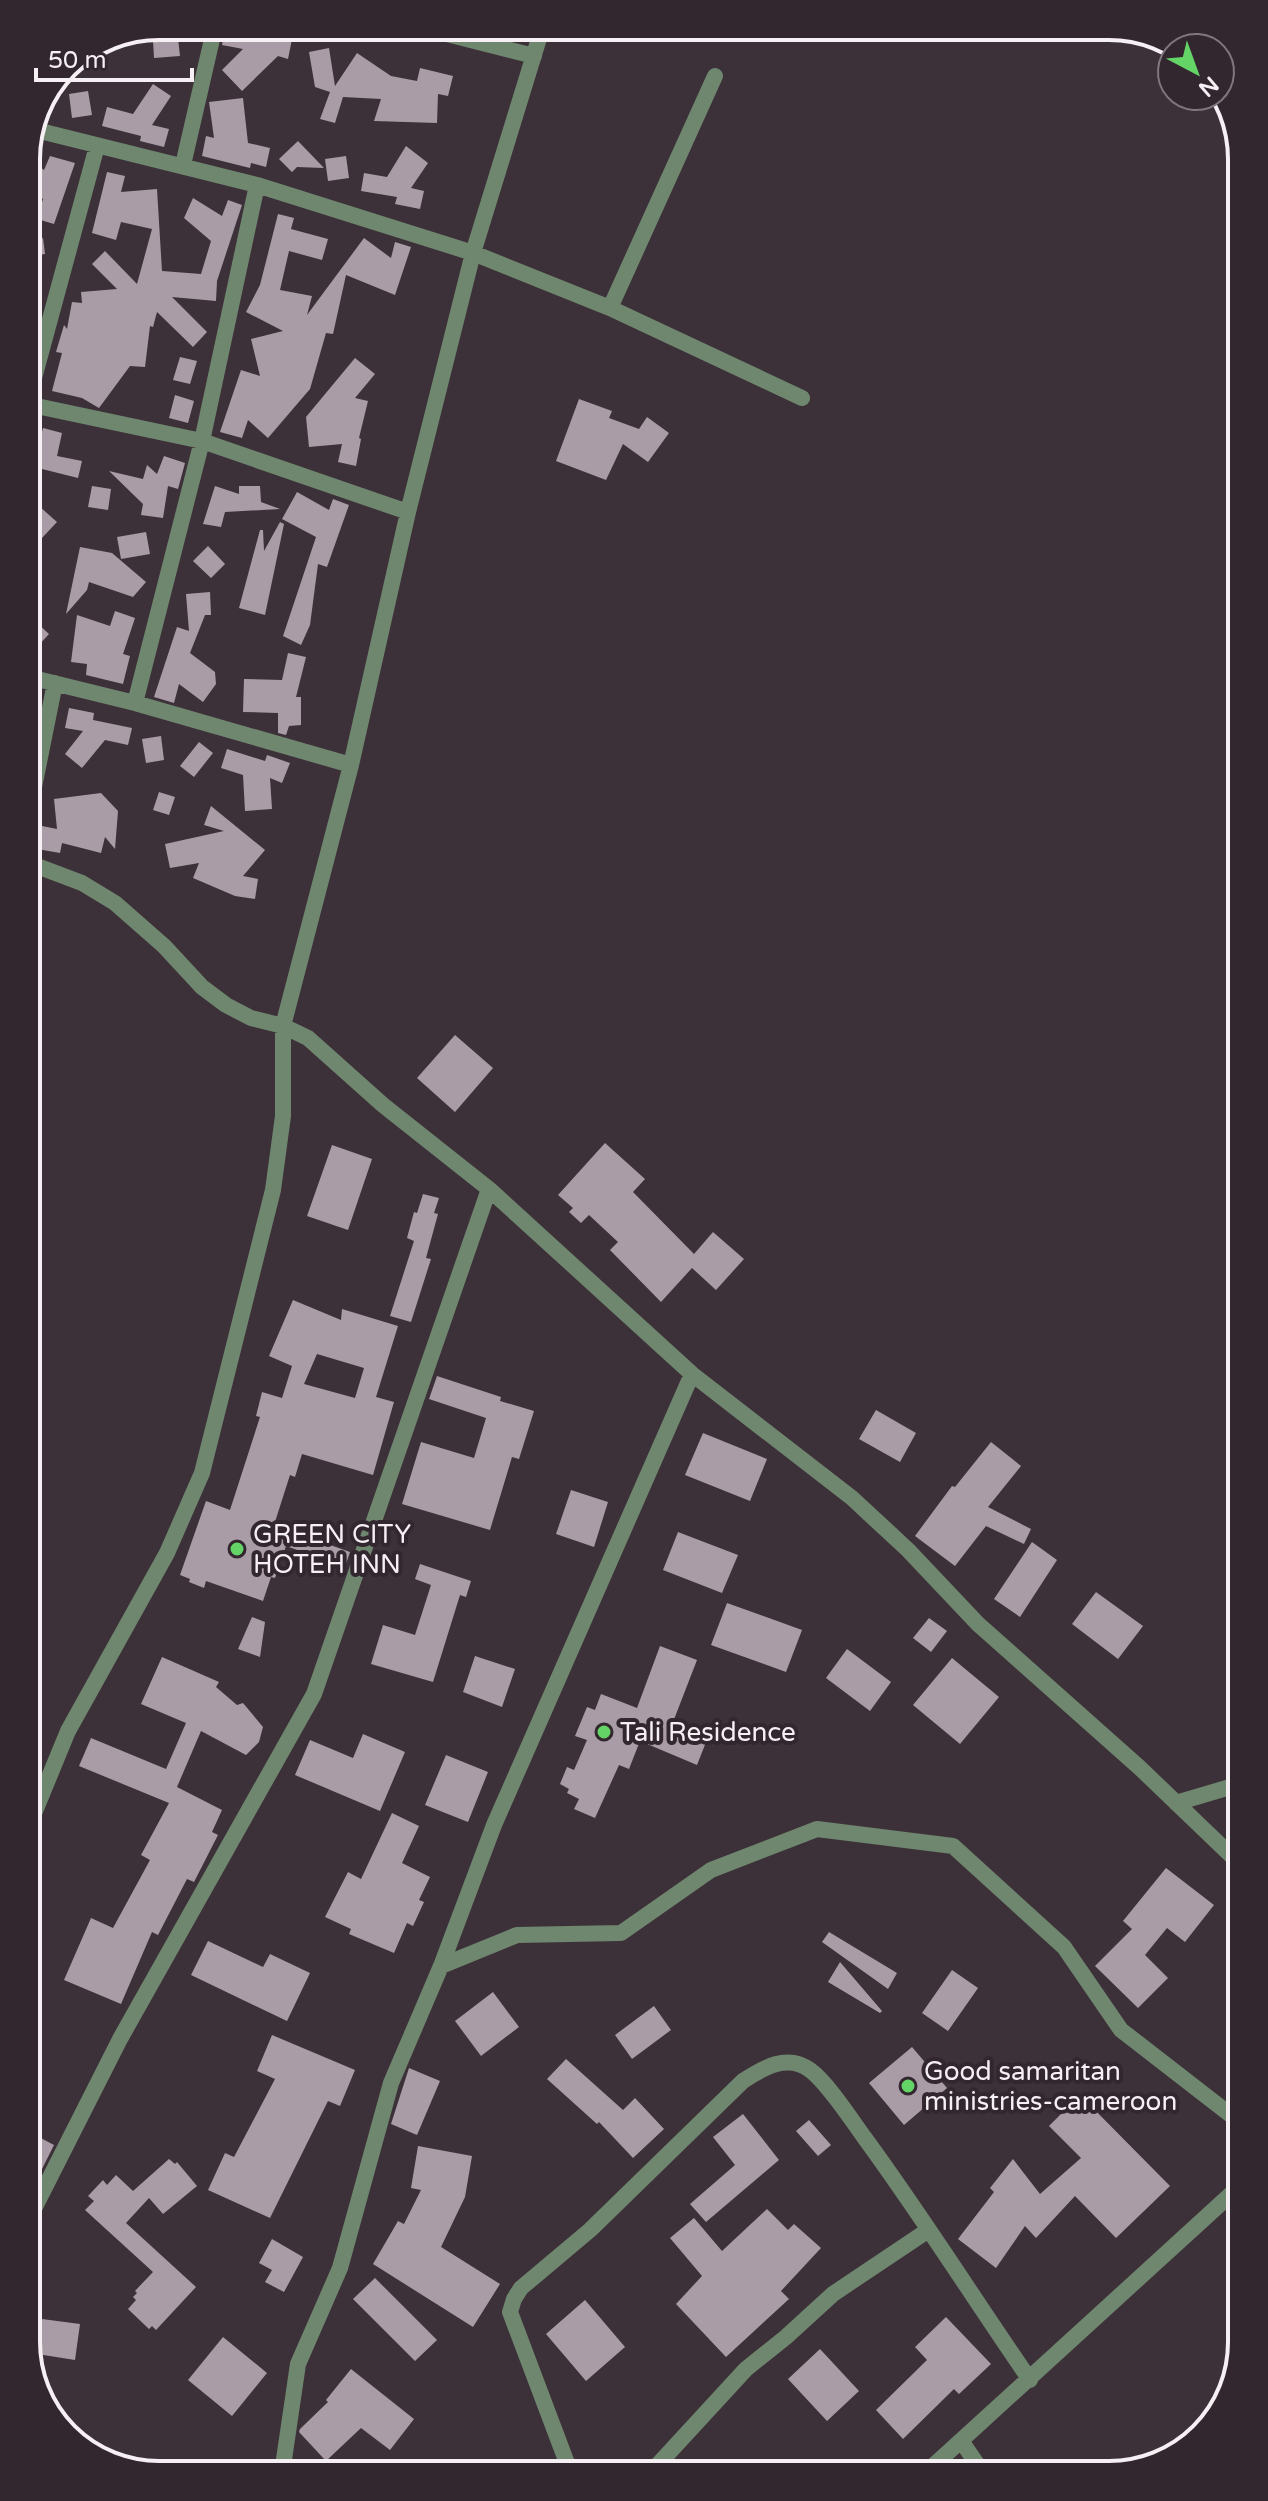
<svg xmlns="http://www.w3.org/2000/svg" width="1268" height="2501" font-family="'Varela Round',sans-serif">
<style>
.building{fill:#aa9ca6;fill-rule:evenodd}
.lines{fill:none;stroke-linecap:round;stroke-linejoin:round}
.minor{stroke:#70876f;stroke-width:16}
.poi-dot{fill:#65d467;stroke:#32272f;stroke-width:3}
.labels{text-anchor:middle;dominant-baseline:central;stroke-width:8;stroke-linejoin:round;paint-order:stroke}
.poi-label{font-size:26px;fill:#f6eff4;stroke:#32272f;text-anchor:start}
.rim{fill:none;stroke:#f6eff4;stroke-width:4}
</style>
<rect width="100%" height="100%" fill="#3c3139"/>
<path class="building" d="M 293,34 L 288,59 L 278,56 L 242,91 L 222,70 L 243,49 L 222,45 L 224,35 Z
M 178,38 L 180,56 L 154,58 L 153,40 Z
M 329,48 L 335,86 L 357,53 L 391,76 L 417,81 L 420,68 L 453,76 L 448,96 L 438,94 L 437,123 L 374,121 L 381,99 L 343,97 L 335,123 L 320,119 L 330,92 L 315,87 L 309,52 Z
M 153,84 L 171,96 L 152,125 L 169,129 L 164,147 L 140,141 L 141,136 L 102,126 L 107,107 L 133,114 Z
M 88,91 L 92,115 L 72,118 L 69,94 Z
M 243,98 L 248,143 L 270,148 L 266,167 L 251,163 L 250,168 L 202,156 L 206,136 L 214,138 L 209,102 Z
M 298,141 L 324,168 L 297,167 L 292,172 L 279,159 Z
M 406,146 L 428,163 L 411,188 L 424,191 L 420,209 L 395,204 L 397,197 L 361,191 L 364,173 L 387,177 Z
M 26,156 L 44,170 L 50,156 L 75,163 L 54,224 L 37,219 L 43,199 L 26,186 Z
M 346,156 L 349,178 L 328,181 L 325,159 Z
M 107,172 L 125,176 L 121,192 L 157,189 L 162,271 L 201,274 L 211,241 L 184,218 L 193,198 L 222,216 L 228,200 L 242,205 L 217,281 L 216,301 L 172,297 L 207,332 L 193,347 L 157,312 L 153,327 L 150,326 L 145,367 L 130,366 L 99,408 L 82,398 L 52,391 L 62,353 L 56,352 L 64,325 L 67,329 L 72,302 L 82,303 L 81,292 L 117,289 L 92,264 L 105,251 L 137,284 L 152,229 L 121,222 L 116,240 L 92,233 Z
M 278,214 L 294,218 L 291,229 L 328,239 L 322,260 L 289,251 L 280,290 L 312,296 L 307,315 L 364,238 L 391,258 L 395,242 L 411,247 L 395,295 L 346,275 L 333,334 L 326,333 L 310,389 L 268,438 L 248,420 L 242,438 L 220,432 L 241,370 L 260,376 L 251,339 L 283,331 L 246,312 L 260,285 Z
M 43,238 L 45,254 L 27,257 L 27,241 Z
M 180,357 L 197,361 L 190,384 L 173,380 Z
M 355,358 L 375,374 L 355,398 L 368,401 L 359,438 L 361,439 L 356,466 L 338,462 L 342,444 L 309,447 L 306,417 Z
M 175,395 L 194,401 L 188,423 L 169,418 Z
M 579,399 L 612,411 L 609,418 L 639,429 L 647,417 L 669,433 L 648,462 L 623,444 L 606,480 L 556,461 Z
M 43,428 L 62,433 L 57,456 L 82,461 L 78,478 L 38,468 L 42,451 L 37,450 Z
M 164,456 L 185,463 L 178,489 L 168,486 L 163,518 L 141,515 L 143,504 L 109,471 L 143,479 L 147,465 L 157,474 Z
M 92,486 L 111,489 L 108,510 L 88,507 Z
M 215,486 L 239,494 L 239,486 L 260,486 L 261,502 L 280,509 L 225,512 L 221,527 L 203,524 Z
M 297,492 L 329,510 L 333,499 L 349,505 L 327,567 L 318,564 L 310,625 L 301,645 L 283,636 L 316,537 L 282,519 Z
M 39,506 L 57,522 L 42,538 L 28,526 L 28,519 Z
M 280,522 L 284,524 L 265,615 L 239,608 L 260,530 L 263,530 L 264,551 Z
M 146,532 L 150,554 L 121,559 L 117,537 Z
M 208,546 L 225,564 L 211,578 L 193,561 Z
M 80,547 L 112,553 L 146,582 L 133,597 L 89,582 L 87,590 L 66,614 Z
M 210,592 L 211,615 L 205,615 L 190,653 L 215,672 L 216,684 L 203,702 L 179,684 L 174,703 L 154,697 L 177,627 L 189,631 L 186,594 Z
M 115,611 L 135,618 L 123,654 L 130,656 L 123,684 L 86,675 L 87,664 L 71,662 L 77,615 L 110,626 Z
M 36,622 L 49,634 L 28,657 L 28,631 Z
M 288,653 L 306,657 L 296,697 L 301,697 L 301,725 L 289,726 L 286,735 L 278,733 L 278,713 L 243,712 L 244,679 L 282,680 Z
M 69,708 L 94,713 L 93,720 L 132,728 L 128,745 L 105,740 L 82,768 L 65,754 L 83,731 L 65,728 Z
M 161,736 L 164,760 L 146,763 L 142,739 Z
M 199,742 L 213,753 L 194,777 L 180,766 Z
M 227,749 L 265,761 L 267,755 L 290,763 L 282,783 L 270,778 L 272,809 L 245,811 L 243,775 L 221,768 Z
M 159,792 L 175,797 L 169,815 L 153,810 Z
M 101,793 L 118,811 L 115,849 L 105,837 L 101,853 L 62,843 L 60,853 L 37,849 L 42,826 L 57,829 L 54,799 Z
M 211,806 L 265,850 L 243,876 L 258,879 L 255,899 L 235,896 L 193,878 L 199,863 L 170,868 L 165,844 L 224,831 L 204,825 Z
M 455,1035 L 493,1068 L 455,1112 L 417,1078 Z
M 605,1143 L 645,1179 L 633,1192 L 694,1254 L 713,1232 L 744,1259 L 716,1290 L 692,1268 L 661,1302 L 610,1250 L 618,1242 L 589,1215 L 581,1223 L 569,1212 L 573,1208 L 558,1195 Z
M 332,1145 L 372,1159 L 348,1230 L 307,1216 Z
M 423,1194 L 439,1198 L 434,1213 L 438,1214 L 426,1258 L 431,1259 L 411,1322 L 390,1316 L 414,1241 L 407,1238 L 414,1212 L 417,1213 Z
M 293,1300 L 341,1320 L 342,1309 L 398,1326 L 376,1397 L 394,1402 L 373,1475 L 302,1454 L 295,1477 L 290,1475 L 274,1525 L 350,1552 L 345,1567 L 286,1546 L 275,1578 L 271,1577 L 263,1601 L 206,1581 L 204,1588 L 189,1582 L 190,1579 L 180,1575 L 206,1501 L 230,1510 L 260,1417 L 256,1416 L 262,1392 L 282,1398 L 292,1366 L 269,1356 ZM 317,1354 L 364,1368 L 355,1398 L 304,1384 Z
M 437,1376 L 501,1397 L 500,1401 L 534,1411 L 519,1459 L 512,1457 L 490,1530 L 402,1504 L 421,1442 L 474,1458 L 486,1418 L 429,1399 Z
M 876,1410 L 916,1433 L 900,1462 L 859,1439 Z
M 703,1433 L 767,1459 L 750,1501 L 685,1475 Z
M 991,1442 L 1021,1466 L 988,1507 L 1031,1529 L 1024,1544 L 986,1526 L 955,1566 L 915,1536 L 952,1486 L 955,1487 Z
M 571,1490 L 608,1502 L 594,1547 L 556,1534 Z
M 678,1532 L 738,1555 L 722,1593 L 663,1570 Z
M 1032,1542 L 1057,1560 L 1020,1617 L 994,1599 Z
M 420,1564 L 471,1581 L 466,1597 L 460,1595 L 433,1682 L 371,1664 L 383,1625 L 415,1635 L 431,1585 L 415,1579 Z
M 1096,1592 L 1143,1626 L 1118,1659 L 1072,1624 Z
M 727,1603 L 802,1630 L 786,1672 L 711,1645 Z
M 252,1617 L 265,1622 L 260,1657 L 238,1649 Z
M 929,1618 L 947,1631 L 931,1652 L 913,1638 Z
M 660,1646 L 697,1660 L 673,1722 L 708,1737 L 697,1765 L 640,1741 L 629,1769 L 619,1765 L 595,1818 L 574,1809 L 579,1799 L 567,1793 L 569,1789 L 560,1784 L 567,1767 L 574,1770 L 587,1740 L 575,1736 L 587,1707 L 595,1710 L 601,1694 L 637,1708 Z
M 847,1649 L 891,1682 L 870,1711 L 826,1678 Z
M 475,1656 L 515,1669 L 502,1707 L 463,1692 Z
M 162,1657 L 219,1682 L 216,1687 L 237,1705 L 243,1703 L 263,1727 L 259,1742 L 246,1755 L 201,1731 L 177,1787 L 222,1810 L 212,1832 L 218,1835 L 194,1882 L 187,1879 L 158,1935 L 152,1932 L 121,2004 L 64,1980 L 91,1918 L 113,1928 L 150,1860 L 141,1855 L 169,1803 L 79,1766 L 91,1738 L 166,1769 L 186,1723 L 141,1704 Z
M 952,1658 L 999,1697 L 960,1744 L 913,1705 Z
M 363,1734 L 405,1752 L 380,1811 L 295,1775 L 310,1740 L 353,1758 Z
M 446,1755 L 488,1772 L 468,1822 L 425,1805 Z
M 392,1813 L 419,1826 L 402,1863 L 430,1877 L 419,1900 L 424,1902 L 413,1926 L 407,1923 L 394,1953 L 349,1934 L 351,1929 L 325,1917 L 348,1872 L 361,1879 Z
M 1166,1868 L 1214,1905 L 1185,1942 L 1167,1928 L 1145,1955 L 1168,1978 L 1138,2008 L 1095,1966 L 1132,1929 L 1123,1921 Z
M 829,1932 L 897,1973 L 888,1989 L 822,1942 Z
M 208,1941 L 263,1967 L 270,1954 L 310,1973 L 287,2021 L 191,1975 Z
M 840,1962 L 882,2011 L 880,2013 L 828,1982 Z
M 952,1970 L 978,1988 L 948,2031 L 922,2013 Z
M 493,1992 L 519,2027 L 481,2056 L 455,2021 Z
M 654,2006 L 671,2030 L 632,2059 L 615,2035 Z
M 272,2035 L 355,2070 L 340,2106 L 328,2101 L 270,2218 L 208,2190 L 225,2153 L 234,2157 L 275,2079 L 257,2071 Z
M 912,2047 L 947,2088 L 904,2125 L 869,2083 Z
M 566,2059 L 623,2110 L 635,2098 L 664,2129 L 633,2158 L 599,2122 L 597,2124 L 547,2079 Z
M 409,2068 L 440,2081 L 417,2135 L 391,2124 Z
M 1080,2095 L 1170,2186 L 1116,2238 L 1075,2196 L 1036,2238 L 1025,2226 L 996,2268 L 958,2239 L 994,2192 L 990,2188 L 1013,2159 L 1040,2194 L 1081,2158 L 1049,2126 Z
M 743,2114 L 779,2160 L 706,2222 L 690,2204 L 735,2165 L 713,2137 Z
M 809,2120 L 831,2145 L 818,2156 L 796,2131 Z
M 35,2135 L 54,2145 L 35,2183 Z
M 418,2146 L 472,2156 L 465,2197 L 441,2247 L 500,2284 L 473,2327 L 373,2264 L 398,2221 L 404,2224 L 421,2190 L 411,2188 Z
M 169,2159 L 175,2164 L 177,2162 L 197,2186 L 163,2214 L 149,2198 L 126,2223 L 196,2287 L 156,2330 L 152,2326 L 149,2329 L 128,2309 L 136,2300 L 133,2297 L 137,2293 L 135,2291 L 153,2272 L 85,2210 L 94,2201 L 88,2196 L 103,2180 L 107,2185 L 116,2175 L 133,2191 Z
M 767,2209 L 788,2230 L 794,2224 L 821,2248 L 781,2291 L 789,2299 L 726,2357 L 676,2304 L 702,2276 L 670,2238 L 694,2218 L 722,2251 Z
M 272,2239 L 303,2257 L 284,2292 L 265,2282 L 272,2270 L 259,2263 Z
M 375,2278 L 437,2340 L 415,2361 L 353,2299 Z
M 585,2300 L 625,2347 L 586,2381 L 546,2334 Z
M 946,2317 L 991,2364 L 959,2394 L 954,2389 L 903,2439 L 876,2410 L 927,2360 L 915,2347 Z
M 42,2319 L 80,2324 L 75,2360 L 37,2354 Z
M 223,2337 L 267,2373 L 232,2416 L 188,2380 Z
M 820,2349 L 859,2391 L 827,2421 L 788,2379 Z
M 351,2369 L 414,2419 L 390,2450 L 361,2428 L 326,2461 L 299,2432 L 300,2429 L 328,2402 L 326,2400 Z"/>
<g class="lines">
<path class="minor" d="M 443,33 L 534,56
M 36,130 L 257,185 L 473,253 L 610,308 L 802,398
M 183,165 L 213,35
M 610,308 L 715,76
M 27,404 L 202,441 L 408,512
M 27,404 L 97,146
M 29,677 L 135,703 L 351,765
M 135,703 L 202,441 L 257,185
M 29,812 L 55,683
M 29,863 L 82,883 L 115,903 L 164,946 L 202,987 L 226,1005 L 251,1018 L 283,1026 L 308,1038 L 383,1105 L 489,1189 L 692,1374 L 852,1498 L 908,1550 L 978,1624 L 1140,1768 L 1240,1864
M 1176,1803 L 1240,1784
M 33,1816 L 68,1731 L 167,1553 L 202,1473 L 273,1190 L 283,1116 L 283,1026 L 351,765 L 408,512 L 473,253 L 541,32
M 441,1966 L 517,1935 L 621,1933 L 711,1870 L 817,1829 L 953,1846 L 1064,1947 L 1121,2030 L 1241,2123
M 35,2207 L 120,2039 L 314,1694 L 489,1189
M 962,2442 L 979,2467
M 932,2467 L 1241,2185
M 653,2470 L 746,2369 L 786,2337 L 833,2294 L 927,2231
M 570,2471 L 510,2312 L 514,2299 L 521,2288 L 590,2230 L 743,2081 C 763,2068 787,2053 810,2070 C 827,2082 851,2119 864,2137 C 922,2216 974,2299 1030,2380
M 282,2473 L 298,2364 L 340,2268 L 391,2083 L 441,1966 L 494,1825 L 692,1374"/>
</g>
<g class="poi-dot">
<circle cx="237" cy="1549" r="8"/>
<circle cx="604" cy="1732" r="8"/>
<circle cx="908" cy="2086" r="8"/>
</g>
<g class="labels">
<g class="poi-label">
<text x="253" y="1534">GREEN CITY<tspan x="253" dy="30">HOTEH INN</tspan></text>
<text x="620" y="1732">Tali Residence</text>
<text x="924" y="2071">Good samaritan<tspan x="924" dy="30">ministries-cameroon</tspan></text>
</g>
</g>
<path d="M0 0H1268V2501H0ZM159 40H1109A119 119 0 0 1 1228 159V2342A119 119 0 0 1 1109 2461H159A119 119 0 0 1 40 2342V159A119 119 0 0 1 159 40Z" fill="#32272f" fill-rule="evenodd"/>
<path class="rim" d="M159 40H1109A119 119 0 0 1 1228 159V2342A119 119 0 0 1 1109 2461H159A119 119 0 0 1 40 2342V159A119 119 0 0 1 159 40Z"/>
<g transform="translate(1196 72) rotate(139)"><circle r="38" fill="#32272f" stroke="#80777e" stroke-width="2"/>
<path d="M0-6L14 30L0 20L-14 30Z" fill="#65d467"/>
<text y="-12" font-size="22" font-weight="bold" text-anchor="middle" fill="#f6eff4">N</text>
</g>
<path d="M36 68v12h156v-12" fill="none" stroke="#f6eff4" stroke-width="4"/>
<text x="48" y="68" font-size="24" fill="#f6eff4" stroke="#32272f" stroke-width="6" paint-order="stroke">50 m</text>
</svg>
